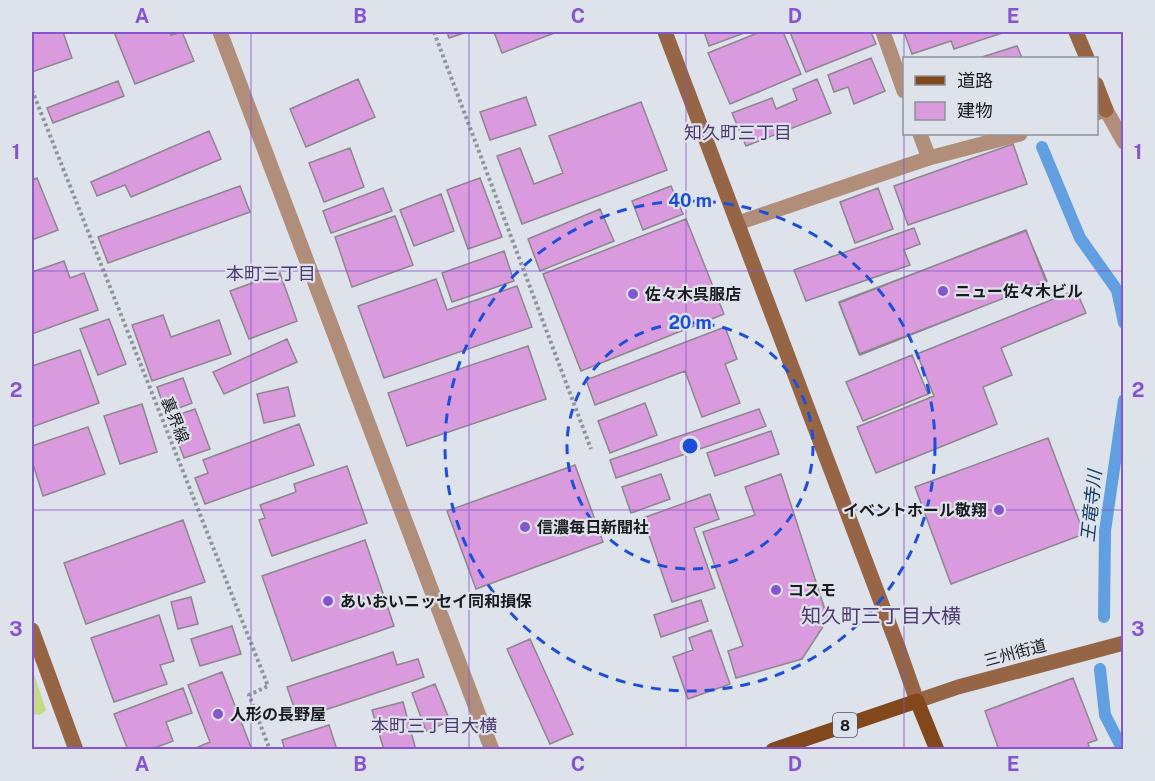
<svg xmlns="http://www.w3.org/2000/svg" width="1155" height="781" font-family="'Public Sans','Noto Sans JP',sans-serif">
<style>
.green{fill:#c4da87}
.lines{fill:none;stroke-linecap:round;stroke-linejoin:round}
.stream{stroke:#619fe0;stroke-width:12}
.building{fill:#da9bde;stroke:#8d868d;stroke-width:1.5}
.path{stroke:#90949b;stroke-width:4;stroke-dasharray:3 3;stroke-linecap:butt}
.lane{stroke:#b18e79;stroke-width:15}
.street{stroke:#b18e79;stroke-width:15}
.secondary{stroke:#966545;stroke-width:15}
.primary{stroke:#82471b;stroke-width:15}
.grid{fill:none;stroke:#8455ce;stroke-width:1.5;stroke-opacity:0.55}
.ring{fill:none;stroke:#1d4ed8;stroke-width:3;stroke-dasharray:10 8}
.poi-dot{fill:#8455ce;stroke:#dde2eb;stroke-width:2}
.labels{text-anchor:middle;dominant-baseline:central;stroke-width:4.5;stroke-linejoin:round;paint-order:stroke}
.shield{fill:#dde2eb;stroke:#54575c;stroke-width:1.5}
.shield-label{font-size:15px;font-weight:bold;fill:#1a1b1f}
.poi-label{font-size:16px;font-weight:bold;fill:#1a1b1f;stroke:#dde2eb;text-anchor:start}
.street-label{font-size:16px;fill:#1a1b1f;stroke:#dde2eb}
.neighbourhood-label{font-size:18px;fill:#4e3874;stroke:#dde2eb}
.water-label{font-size:18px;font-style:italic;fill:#133f69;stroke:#dde2eb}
.quarter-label{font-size:20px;fill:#4e3874;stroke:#dde2eb}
.centre{fill:#1d4ed8;stroke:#dde2eb;stroke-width:3}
.ring-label{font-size:18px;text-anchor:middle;font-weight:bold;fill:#1d4ed8;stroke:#dde2eb;stroke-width:4.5;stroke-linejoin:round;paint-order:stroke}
.neatline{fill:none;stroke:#8455ce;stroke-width:2}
.grid-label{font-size:20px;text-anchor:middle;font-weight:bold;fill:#8455ce}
</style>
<rect width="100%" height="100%" fill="#dde2eb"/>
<path class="green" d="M 32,668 L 46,710 L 40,715 L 33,714 L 32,710 Z"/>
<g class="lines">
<path class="stream" d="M 1042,147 L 1080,238 L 1117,290 L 1124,323
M 1104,617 L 1105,531 L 1124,400
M 1100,669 L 1105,715 L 1123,750"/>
</g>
<path class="building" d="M 32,32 L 63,32 L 72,58 L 32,72 Z
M 114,32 L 170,32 L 171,35 L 182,32 L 194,61 L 135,84 Z
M 447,32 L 467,32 L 449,38 Z
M 494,32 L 557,32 L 502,53 Z
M 704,32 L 747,32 L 709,46 Z
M 760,32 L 783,32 L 801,74 L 730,104 L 708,53 Z
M 790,32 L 871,32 L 876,44 L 806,72 Z
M 904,32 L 1005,32 L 954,49 L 951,41 L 912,54 Z
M 1017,46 L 1022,58 L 979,58 Z
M 871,58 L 885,91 L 854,104 L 848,87 L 834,92 L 828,75 Z
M 358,79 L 375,117 L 306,147 L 290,109 Z
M 817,79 L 831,113 L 746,146 L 732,113 L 772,98 L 776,109 L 797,100 L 793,89 Z
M 118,81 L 124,96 L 53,123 L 47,108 Z
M 526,97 L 536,125 L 490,140 L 480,112 Z
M 641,102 L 667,170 L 522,224 L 497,156 L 520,148 L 534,184 L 563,173 L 549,136 Z
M 209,131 L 221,159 L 131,197 L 125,185 L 97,196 L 91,182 Z
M 1013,144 L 1027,184 L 908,225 L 894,186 Z
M 350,148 L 364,187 L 324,202 L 309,163 Z
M 37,178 L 58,230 L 32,240 L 32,180 Z
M 480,178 L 502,237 L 468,249 L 447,190 Z
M 240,186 L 250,212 L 108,263 L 98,237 Z
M 671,186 L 683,214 L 643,230 L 632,201 Z
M 383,188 L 392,211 L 331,233 L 323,211 Z
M 878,188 L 893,229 L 855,243 L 840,202 Z
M 441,194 L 454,231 L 414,246 L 400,210 Z
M 600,209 L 614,241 L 540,271 L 528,239 Z
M 395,216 L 413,265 L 352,287 L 335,237 Z
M 686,219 L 724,314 L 581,371 L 543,274 Z
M 914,228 L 920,244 L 904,250 L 910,265 L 806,301 L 794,270 Z
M 1026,230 L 1046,282 L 859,354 L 839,303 Z
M 1026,231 L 1047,281 L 860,355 L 839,302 Z
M 504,251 L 514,281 L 452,302 L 442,273 Z
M 64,261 L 70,278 L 84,273 L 98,310 L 32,334 L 32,272 Z
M 280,273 L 297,321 L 249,339 L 230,291 Z
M 436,279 L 447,310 L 517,286 L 532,327 L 384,378 L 358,306 Z
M 1076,290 L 1086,313 L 1001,348 L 1012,375 L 983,387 L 997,424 L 876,473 L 857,427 L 934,396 L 917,354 Z
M 163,315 L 171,337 L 219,320 L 231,354 L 152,381 L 132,325 Z
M 109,319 L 126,364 L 98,375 L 80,329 Z
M 725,327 L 737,359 L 725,364 L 740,403 L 702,417 L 685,371 L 595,405 L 586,380 Z
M 287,339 L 297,362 L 224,394 L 213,372 Z
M 528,346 L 546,399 L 407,446 L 388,393 Z
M 80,350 L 99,403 L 32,427 L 32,366 Z
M 912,355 L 928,394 L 863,421 L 846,382 Z
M 183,378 L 192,403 L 166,413 L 157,387 Z
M 288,387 L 295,416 L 264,423 L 257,394 Z
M 645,403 L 657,435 L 610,453 L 598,421 Z
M 142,404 L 157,452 L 120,464 L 104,416 Z
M 195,409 L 210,449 L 184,458 L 169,418 Z
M 759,409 L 766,426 L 616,478 L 610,460 Z
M 299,424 L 314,465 L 205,504 L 195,478 L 208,473 L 203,460 Z
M 88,427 L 105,474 L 43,496 L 32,461 L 32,446 Z
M 771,431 L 779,454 L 715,476 L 707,453 Z
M 1048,438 L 1084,534 L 951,584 L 915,487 Z
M 575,465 L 603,542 L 476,589 L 447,511 Z
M 347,466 L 367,523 L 272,556 L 259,520 L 265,518 L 260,505 L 296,492 L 294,484 Z
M 661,474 L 670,499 L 631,513 L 622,487 Z
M 781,474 L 828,619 L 802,659 L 736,678 L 728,651 L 743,646 L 703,532 L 755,515 L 745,487 Z
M 710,494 L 719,519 L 694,528 L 715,588 L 672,602 L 643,518 Z
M 183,520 L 205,582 L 86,624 L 64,563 Z
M 365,540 L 394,626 L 292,661 L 262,576 Z
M 191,597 L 198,624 L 178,629 L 171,602 Z
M 701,600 L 708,621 L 661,637 L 654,615 Z
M 159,615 L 174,661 L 160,665 L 167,684 L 114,702 L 91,638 Z
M 232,626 L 241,654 L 200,666 L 191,639 Z
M 711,630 L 730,684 L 688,699 L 673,657 L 693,650 L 689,638 Z
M 530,639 L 573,734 L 550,744 L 507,649 Z
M 393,652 L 397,665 L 418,659 L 424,677 L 298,719 L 287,687 Z
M 222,672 L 252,750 L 191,750 L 210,742 L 188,685 Z
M 1073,678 L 1097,740 L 1088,743 L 1090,750 L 999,750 L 985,711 Z
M 435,684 L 450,721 L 426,731 L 412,693 Z
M 183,688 L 192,713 L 166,722 L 173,741 L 149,750 L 128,750 L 114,714 Z
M 403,702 L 416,750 L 384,750 L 372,710 Z
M 329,725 L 337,750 L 285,750 L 282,740 Z"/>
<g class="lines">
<path class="path" d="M 434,32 L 591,449
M 32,90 L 268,686 L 249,695 L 270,750"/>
<path class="lane" d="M 883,32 L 904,91
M 920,134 L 929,158"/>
<path class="street" d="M 220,32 L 492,750
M 1096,113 L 1106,110 L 1124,142
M 738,223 L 929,158 L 1020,134"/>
<path class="secondary" d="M 665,32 L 898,647 L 917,701 L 958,687 L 1124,643
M 1076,32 L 1087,58
M 1096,84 L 1106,110
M 32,630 L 76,750"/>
<path class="primary" d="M 773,750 L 917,701 L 937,750"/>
</g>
<path class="grid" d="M 251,32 L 251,750M 469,32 L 469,750M 686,32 L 686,750M 904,32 L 904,750M 32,271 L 1124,271M 32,510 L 1124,510"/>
<g class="ring">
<circle cx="690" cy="446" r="123"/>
<circle cx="690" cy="446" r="245"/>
</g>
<g class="poi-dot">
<circle cx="943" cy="291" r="6"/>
<circle cx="633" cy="294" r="6"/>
<circle cx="999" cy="510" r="6"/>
<circle cx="525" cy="527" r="6"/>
<circle cx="776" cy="590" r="6"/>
<circle cx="328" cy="601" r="6"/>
<circle cx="218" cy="714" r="6"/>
</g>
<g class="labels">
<rect class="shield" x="833" y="713" width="24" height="24" rx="4.5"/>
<g class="shield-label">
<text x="845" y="725">8</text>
</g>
<g class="poi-label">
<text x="955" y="291">ニュー佐々木ビル</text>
<text x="645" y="294">佐々木呉服店</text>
<text x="987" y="510" text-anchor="end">イベントホール敬翔</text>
<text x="537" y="527">信濃毎日新聞社</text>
<text x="788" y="590">コスモ</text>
<text x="340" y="601">あいおいニッセイ同和損保</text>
<text x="230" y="714">人形の長野屋</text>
</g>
<g class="street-label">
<text transform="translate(175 420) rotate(68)">裏界線</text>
<text transform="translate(1015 653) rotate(-15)">三州街道</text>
</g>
<g class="neighbourhood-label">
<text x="738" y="132">知久町三丁目</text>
<text x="271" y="273">本町三丁目</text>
<text x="434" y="725">本町三丁目大横</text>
</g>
<g class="water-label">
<text transform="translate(1091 506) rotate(-84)">王竜寺川</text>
</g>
<g class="quarter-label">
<text x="881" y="616">知久町三丁目大横</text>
</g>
</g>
<circle cx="690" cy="446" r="9" class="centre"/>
<g class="ring-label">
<text x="690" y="207">40 m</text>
<text x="690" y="329">20 m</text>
</g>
<rect width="1155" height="781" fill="none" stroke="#dde2eb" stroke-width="66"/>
<rect x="903" y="57" width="195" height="78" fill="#dde2eb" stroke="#8f9299" stroke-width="1.5"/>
<rect x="915" y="76" width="30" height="9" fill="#82471b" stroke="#8f9299" stroke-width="1.5"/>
<text x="957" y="87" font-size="18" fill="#1a1b1f">道路</text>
<rect x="915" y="102" width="30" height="18" fill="#da9bde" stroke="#8f9299" stroke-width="1.5"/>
<text x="957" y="117" font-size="18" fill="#1a1b1f">建物</text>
<rect x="33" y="33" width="1089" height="715" class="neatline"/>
<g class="grid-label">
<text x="142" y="23">A</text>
<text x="360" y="23">B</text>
<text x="578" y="23">C</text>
<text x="795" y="23">D</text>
<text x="1013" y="23">E</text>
<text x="16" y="159">1</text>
<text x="1138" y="159">1</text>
<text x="16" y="397">2</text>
<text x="1138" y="397">2</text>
<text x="16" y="636">3</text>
<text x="1138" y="636">3</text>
<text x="142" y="771">A</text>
<text x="360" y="771">B</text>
<text x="578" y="771">C</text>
<text x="795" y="771">D</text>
<text x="1013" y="771">E</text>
</g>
</svg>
